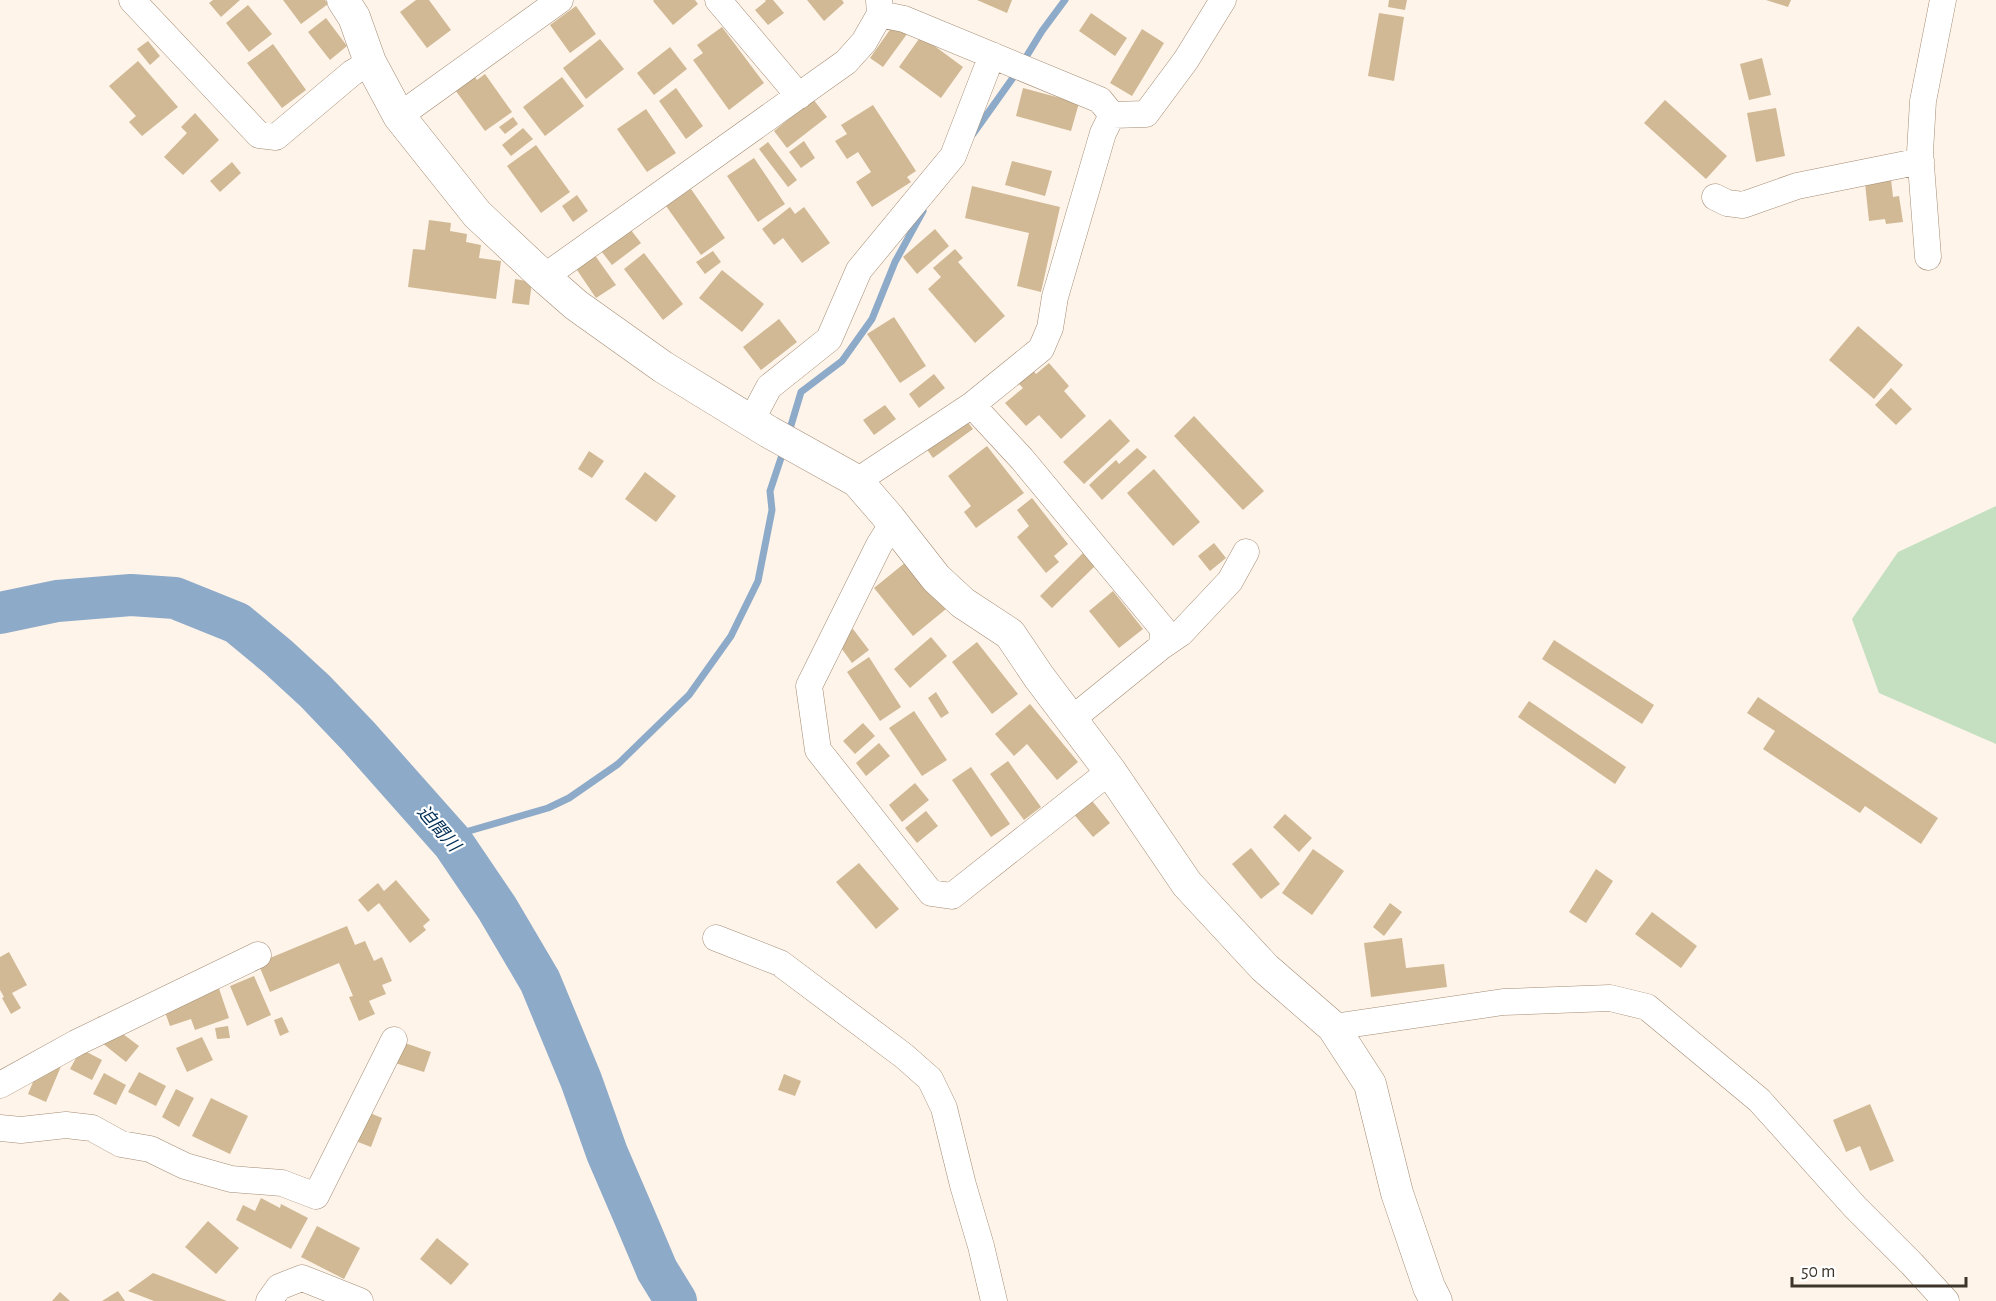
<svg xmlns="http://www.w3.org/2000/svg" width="1996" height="1301" font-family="'Alegreya Sans','Noto Sans JP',sans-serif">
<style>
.green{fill:#c4e0c1}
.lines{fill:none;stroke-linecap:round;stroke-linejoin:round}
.stream{stroke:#8daac9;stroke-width:7}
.river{stroke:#8daac9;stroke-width:42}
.building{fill:#d0b994}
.minor-casing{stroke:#a38c74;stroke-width:27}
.tertiary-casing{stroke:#a38c74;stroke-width:33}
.minor{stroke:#fff;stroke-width:26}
.tertiary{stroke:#fff;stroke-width:32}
.labels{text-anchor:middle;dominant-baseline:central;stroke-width:4.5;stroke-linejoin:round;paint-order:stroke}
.water-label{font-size:18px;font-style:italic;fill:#002e55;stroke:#fff}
</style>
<rect width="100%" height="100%" fill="#fff4ea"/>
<path class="green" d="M 1996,506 L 1996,744 L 1879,693 L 1852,619 L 1898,552 Z"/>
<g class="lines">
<path class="stream" d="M 1023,62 L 1042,31 L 1065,0
M 973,134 L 1017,72
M 789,432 L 801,392 L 842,361 L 872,319 L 895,262 L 923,211
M 448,837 L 548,808 L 569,798 L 618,764 L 689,695 L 731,636 L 758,581 L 772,510 L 770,491 L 784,449"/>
<path class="river" d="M 0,613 L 57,601 L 131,595 L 175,598 L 237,623 L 278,657 L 315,691 L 358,736 L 453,843 L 497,908 L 540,981 L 581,1080 L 607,1153 L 635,1218 L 657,1270 L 676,1301"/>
</g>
<path class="building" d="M 213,0 L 240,0 L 221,17 L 209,3 Z
M 283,0 L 325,0 L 328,4 L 301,24 Z
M 416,0 L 429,0 L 451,30 L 427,48 L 400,12 Z
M 654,0 L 695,0 L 698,4 L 673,25 L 653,1 Z
M 765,0 L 773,0 L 784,13 L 768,25 L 755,10 L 766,1 Z
M 807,0 L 842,0 L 844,3 L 824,21 Z
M 977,0 L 1012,0 L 1007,13 Z
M 1389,0 L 1407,0 L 1405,10 L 1388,7 Z
M 1766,0 L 1791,0 L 1788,7 Z
M 248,5 L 272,34 L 249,52 L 226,23 Z
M 576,6 L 596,34 L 570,53 L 550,25 Z
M 1091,13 L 1127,38 L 1115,56 L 1079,31 Z
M 1379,13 L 1404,17 L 1394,81 L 1368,76 Z
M 326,18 L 347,46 L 330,60 L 308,32 Z
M 894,24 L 907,34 L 883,67 L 870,58 Z
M 722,27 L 764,83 L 729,110 L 693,60 L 703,53 L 697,45 Z
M 1142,29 L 1164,43 L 1132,96 L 1110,83 Z
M 921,36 L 963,67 L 941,98 L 899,67 Z
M 600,39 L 624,69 L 586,99 L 563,68 Z
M 148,41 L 160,56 L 150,65 L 137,49 Z
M 273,44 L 306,90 L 282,108 L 247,63 Z
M 670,47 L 687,69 L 654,95 L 637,73 Z
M 1762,58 L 1771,95 L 1749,100 L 1740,64 Z
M 138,61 L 178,107 L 142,136 L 129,122 L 136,116 L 109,86 Z
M 472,73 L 477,80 L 485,74 L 512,112 L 485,131 L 453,87 Z
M 562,77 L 584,106 L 545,136 L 523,107 Z
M 676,88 L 703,126 L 686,139 L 659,101 Z
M 1023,88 L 1079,103 L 1071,131 L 1016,116 Z
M 813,99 L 827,117 L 787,148 L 774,131 Z
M 1665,100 L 1727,156 L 1706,179 L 1644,123 Z
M 873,105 L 916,171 L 907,177 L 911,182 L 872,207 L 856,182 L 871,172 L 858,152 L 847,159 L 835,141 L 847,134 L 841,125 Z
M 1776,108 L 1785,156 L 1756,162 L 1747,113 Z
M 646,109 L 676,153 L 647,172 L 617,129 Z
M 195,113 L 219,140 L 183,175 L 164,157 L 187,133 L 181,127 Z
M 513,117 L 518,124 L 505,134 L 499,127 Z
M 523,128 L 533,139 L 511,156 L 502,145 Z
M 804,141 L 815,158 L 801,168 L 789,152 Z
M 768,142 L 797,180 L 788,187 L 759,149 Z
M 536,145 L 570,192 L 541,213 L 507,166 Z
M 754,158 L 785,204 L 758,222 L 727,176 Z
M 1012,161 L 1052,171 L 1045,196 L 1005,185 Z
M 232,162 L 241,173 L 220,192 L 210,181 Z
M 1891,179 L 1893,197 L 1899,196 L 1903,222 L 1886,224 L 1885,219 L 1869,221 L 1865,183 Z
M 972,186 L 1060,207 L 1041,292 L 1017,286 L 1029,233 L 965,218 Z
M 691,189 L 725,238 L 701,255 L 666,206 Z
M 577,195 L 588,211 L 573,222 L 562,206 Z
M 790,207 L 795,214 L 804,207 L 830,243 L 802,263 L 783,238 L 774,245 L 762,229 Z
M 429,220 L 451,223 L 450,231 L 467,234 L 466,242 L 481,245 L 479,258 L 501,261 L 496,299 L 408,287 L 413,249 L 425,250 Z
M 627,225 L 641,243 L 612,265 L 598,247 Z
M 935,229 L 949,246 L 917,274 L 903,257 Z
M 955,249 L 963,258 L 958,262 L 1005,316 L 975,343 L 928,289 L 941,277 L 933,268 Z
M 713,251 L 721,262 L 705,274 L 696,262 Z
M 644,253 L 683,304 L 663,320 L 624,269 Z
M 594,254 L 616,285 L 596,298 L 575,267 Z
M 722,270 L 764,304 L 742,332 L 699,298 Z
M 515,279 L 532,282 L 529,305 L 512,303 Z
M 894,317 L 926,366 L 900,383 L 867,334 Z
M 779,319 L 797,342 L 761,370 L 743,347 Z
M 1858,326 L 1903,365 L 1874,399 L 1829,360 Z
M 1049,363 L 1069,386 L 1064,391 L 1086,416 L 1061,439 L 1039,415 L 1026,426 L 1005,403 L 1023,388 L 1016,381 L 1031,368 L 1036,374 Z
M 934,374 L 945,388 L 919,408 L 909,394 Z
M 1891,388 L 1912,409 L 1896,425 L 1875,405 Z
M 885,405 L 896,419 L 874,435 L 863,420 Z
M 961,413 L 973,429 L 933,458 L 921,441 Z
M 1194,416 L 1264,491 L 1243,510 L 1174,436 Z
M 1110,419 L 1130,441 L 1084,484 L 1063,462 Z
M 987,446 L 1024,493 L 976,528 L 964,512 L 971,506 L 948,476 Z
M 1137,448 L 1147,457 L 1102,500 L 1089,485 L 1116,460 L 1119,464 Z
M 589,451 L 604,461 L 592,478 L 578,469 Z
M 1154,469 L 1200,522 L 1173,546 L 1127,493 Z
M 645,472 L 676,496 L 656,522 L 625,499 Z
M 1032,498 L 1068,544 L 1054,556 L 1059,562 L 1046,573 L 1017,537 L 1029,526 L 1017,510 Z
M 1214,543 L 1226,558 L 1210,571 L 1198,556 Z
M 1083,553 L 1095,566 L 1052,608 L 1040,596 Z
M 906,562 L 946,609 L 913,636 L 874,588 Z
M 1113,591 L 1143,629 L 1119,648 L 1089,611 Z
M 853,629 L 869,650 L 852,663 L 837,642 Z
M 931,637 L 947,656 L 910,688 L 894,669 Z
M 1554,640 L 1654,705 L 1642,724 L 1542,659 Z
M 977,642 L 1018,694 L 992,714 L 952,662 Z
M 869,657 L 901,707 L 880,721 L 847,672 Z
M 936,692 L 949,713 L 941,718 L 928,698 Z
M 1758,697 L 1938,818 L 1921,844 L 1865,806 L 1860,813 L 1763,749 L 1775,731 L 1747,713 Z
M 1529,701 L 1626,767 L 1615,784 L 1518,717 Z
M 1030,704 L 1078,762 L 1057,780 L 1027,744 L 1014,756 L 995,734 Z
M 914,711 L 947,760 L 922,776 L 889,728 Z
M 863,723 L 875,736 L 855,754 L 843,741 Z
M 879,743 L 890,756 L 866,776 L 856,763 Z
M 1008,761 L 1041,807 L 1024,820 L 990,774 Z
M 971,767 L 1010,824 L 991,837 L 952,780 Z
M 915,783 L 929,800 L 902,822 L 889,805 Z
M 1089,797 L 1110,823 L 1093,837 L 1072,812 Z
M 926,811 L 938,826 L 917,843 L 905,828 Z
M 1285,814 L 1312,838 L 1299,852 L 1273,827 Z
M 1251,848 L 1280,884 L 1261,899 L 1232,864 Z
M 1313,849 L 1344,871 L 1312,915 L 1282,893 Z
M 859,863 L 899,909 L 876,929 L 836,882 Z
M 1596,869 L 1613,881 L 1586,923 L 1569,912 Z
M 396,880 L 430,920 L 423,926 L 426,930 L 410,943 L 379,903 L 368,912 L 358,900 L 378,883 L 384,891 Z
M 1390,903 L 1402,912 L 1384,936 L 1373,927 Z
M 1652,912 L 1697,946 L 1681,968 L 1635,934 Z
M 347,926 L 355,945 L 365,941 L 374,961 L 382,957 L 392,981 L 382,985 L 386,994 L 369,1001 L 375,1014 L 359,1021 L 349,997 L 353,996 L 339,963 L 270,992 L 258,963 Z
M 1402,938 L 1406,968 L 1444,964 L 1447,987 L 1371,997 L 1364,943 Z
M 9,952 L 27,985 L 12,993 L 21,1008 L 11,1014 L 2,998 L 4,997 L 0,990 L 0,957 Z
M 212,968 L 229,1018 L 195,1030 L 191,1019 L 170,1026 L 161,1001 L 180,995 L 175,981 Z
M 254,976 L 271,1015 L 247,1026 L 230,986 Z
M 99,1016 L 139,1046 L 126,1062 L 87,1031 Z
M 282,1017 L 289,1032 L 280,1036 L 274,1020 Z
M 228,1026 L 230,1038 L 217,1039 L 215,1028 Z
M 202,1037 L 213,1060 L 187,1072 L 176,1048 Z
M 399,1041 L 431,1052 L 424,1072 L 392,1062 Z
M 49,1044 L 67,1052 L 46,1102 L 28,1094 Z
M 81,1049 L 102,1060 L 92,1080 L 70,1069 Z
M 139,1072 L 166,1086 L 156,1106 L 128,1092 Z
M 104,1073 L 126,1085 L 116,1105 L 93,1094 Z
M 784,1074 L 801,1081 L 795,1096 L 778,1090 Z
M 176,1089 L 194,1098 L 179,1127 L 162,1117 Z
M 211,1098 L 248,1116 L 230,1154 L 192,1136 Z
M 1870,1104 L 1894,1161 L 1870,1171 L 1860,1146 L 1846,1152 L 1833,1120 Z
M 370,1113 L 382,1118 L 371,1147 L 345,1137 L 349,1125 L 363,1130 Z
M 261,1198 L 280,1208 L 281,1204 L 308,1218 L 291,1249 L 236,1220 L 243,1205 L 255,1211 Z
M 208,1221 L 239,1248 L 216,1274 L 185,1247 Z
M 317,1226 L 360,1248 L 344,1279 L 301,1257 Z
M 437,1238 L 469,1264 L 451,1285 L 420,1259 Z
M 153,1273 L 227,1301 L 154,1301 L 128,1291 Z
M 118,1291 L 125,1301 L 102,1301 Z
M 60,1292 L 70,1301 L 52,1301 Z"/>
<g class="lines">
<g class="minor-casing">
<path id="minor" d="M 132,0 L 259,135 L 276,137 L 352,73 L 370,62
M 718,0 L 799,96
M 880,14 L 904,19 L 1100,100 L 1112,115
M 1112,115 L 1146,114 L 1186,60 L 1223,0
M 399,116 L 560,0
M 1715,197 L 1727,203 L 1743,205 L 1797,186 L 1921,161
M 1928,257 L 1920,152 L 1923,101 L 1943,0
M 544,277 L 846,62 L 864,42 L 880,14 L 879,0
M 972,405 L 1022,459 L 1163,629 L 1162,646 L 1072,719
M 751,421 L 769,387 L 829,339 L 859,270 L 953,156 L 992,55
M 857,481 L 972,405 L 1041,349 L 1050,328 L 1055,297 L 1103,133 L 1112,115
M 893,523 L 879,545 L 809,686 L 818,750 L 931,893 L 952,896 L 1110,771
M 1162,646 L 1181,633 L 1230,581 L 1246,552
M 716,938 L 780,963 L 904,1056 L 930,1079 L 944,1108 L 963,1185 L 981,1246 L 994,1301
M 1333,1027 L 1503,1002 L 1610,998 L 1647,1007 L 1759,1100 L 1855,1207 L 1912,1264 L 1946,1301
M 0,1085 L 76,1043 L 258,955
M 0,1128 L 21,1130 L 66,1125 L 92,1128 L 121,1144 L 150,1149 L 185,1166 L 231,1179 L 282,1183 L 316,1196 L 394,1040
M 269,1301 L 279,1287 L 302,1278 L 360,1301"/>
</g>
<g class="tertiary-casing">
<path id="tertiary" d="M 343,0 L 354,17 L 370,62 L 399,116 L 477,214 L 544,277 L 576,305 L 663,367 L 769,432 L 857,481 L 889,518 L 936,578 L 963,603 L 1010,634 L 1039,677 L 1110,771 L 1187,884 L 1265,968 L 1333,1027 L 1370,1084 L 1397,1193 L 1429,1287 L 1436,1301"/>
</g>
<use href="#minor" class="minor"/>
<use href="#tertiary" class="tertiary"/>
</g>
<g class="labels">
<g class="water-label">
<text transform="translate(438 829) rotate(49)">迫間川</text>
</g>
</g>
<path d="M1792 1277v9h174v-9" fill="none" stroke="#3d342a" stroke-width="3"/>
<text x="1801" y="1277" font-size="18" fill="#3d342a" stroke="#ffffff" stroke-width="4.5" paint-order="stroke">50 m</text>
</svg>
